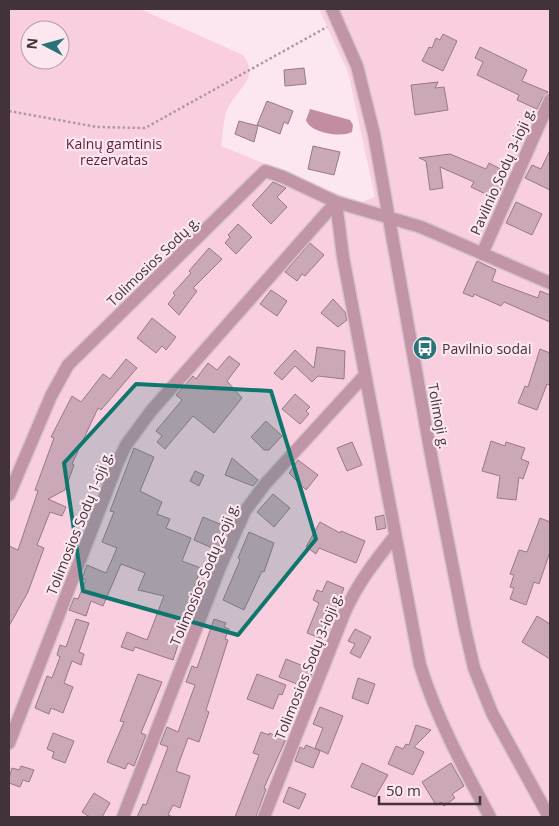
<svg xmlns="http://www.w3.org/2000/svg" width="559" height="826" font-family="'Open Sans',sans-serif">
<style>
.green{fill:#f9cfe0;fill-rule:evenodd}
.water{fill:#c28ca3}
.building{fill:#cba8b7;stroke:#997886}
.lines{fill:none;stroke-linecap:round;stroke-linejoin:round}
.minor-casing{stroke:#d7c2cb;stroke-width:15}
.path{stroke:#ad9aa2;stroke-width:2.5;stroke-dasharray:2.5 2.5;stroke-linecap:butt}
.minor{stroke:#c194a7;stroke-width:12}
.marked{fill:#0f766e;fill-opacity:0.2;stroke:#0f766e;stroke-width:4;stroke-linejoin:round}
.labels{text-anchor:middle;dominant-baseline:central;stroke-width:4.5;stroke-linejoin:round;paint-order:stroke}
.park-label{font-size:14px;fill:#5f1d40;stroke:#fce6ef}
.street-label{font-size:14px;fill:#413339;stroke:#fce6ef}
.poi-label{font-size:14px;fill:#413339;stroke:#fce6ef;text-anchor:start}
</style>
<rect width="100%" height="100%" fill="#fce6ef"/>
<path class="green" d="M 9,9 L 140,9 L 243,55 C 261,79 236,89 227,110 C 223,120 223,135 221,146 L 360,203 L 375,197 L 348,72 L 319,9 L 550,9 L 550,817 L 9,817 ZM 30,30 L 60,30 L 60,60 L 30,60 Z"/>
<path class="water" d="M 310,109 L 350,120 L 353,125 L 352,132 C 341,138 310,133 306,120 Z"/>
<path class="building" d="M 443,34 L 457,41 L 443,71 L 422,61 L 429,47 L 432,48 L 436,38 L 440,40 Z
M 480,47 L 527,70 L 522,81 L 548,92 L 543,97 L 537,109 L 517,100 L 519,95 L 477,75 L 483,62 L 475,58 Z
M 304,68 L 306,84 L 285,86 L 284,70 Z
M 438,82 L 435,88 L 444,87 L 448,110 L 415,115 L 411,85 Z
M 267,101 L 293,111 L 288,124 L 284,122 L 280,134 L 257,125 Z
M 239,121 L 258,126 L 254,142 L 235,134 Z
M 313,146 L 340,152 L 334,175 L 308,169 Z
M 550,150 L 550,190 L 525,178 L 532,165 L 541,169 Z
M 450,154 L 486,169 L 489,163 L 508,173 L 496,199 L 471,187 L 474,182 L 440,167 L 443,188 L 430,190 L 426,161 L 419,158 Z
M 273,182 L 286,188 L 277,197 L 287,207 L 271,224 L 252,205 Z
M 516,202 L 542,214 L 532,235 L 506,223 Z
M 238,224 L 252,237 L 236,254 L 225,243 L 230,237 L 228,235 Z
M 310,243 L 324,255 L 305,276 L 302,274 L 297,281 L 285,272 Z
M 209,248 L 222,259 L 193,288 L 197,291 L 179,315 L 168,304 L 175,295 L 173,293 L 191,273 L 189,271 Z
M 477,261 L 496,270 L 492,281 L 538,298 L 540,291 L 550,295 L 550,322 L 504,302 L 501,306 L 474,294 L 473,297 L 463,293 Z
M 271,290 L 287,301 L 277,316 L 260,304 Z
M 333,299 L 345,312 L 347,320 L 338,327 L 321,313 Z
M 152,318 L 176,337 L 166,350 L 162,346 L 156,353 L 137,338 Z
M 317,347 L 345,351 L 344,379 L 318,376 L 312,382 L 295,366 L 282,380 L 274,373 L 295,350 L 314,368 Z
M 540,349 L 550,353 L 550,385 L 547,384 L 537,410 L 518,403 L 525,386 L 528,387 Z
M 229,356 L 240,364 L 227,381 L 242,398 L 214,433 L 193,416 L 165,449 L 157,442 L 162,436 L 156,431 L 182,400 L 176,395 L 193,376 L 196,379 L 208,363 L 217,370 Z
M 126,359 L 137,368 L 101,410 L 98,408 L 72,464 L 74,465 L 65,490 L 48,499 L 66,507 L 62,516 L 50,512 L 37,545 L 44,548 L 28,592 L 9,626 L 9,546 L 18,550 L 38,491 L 35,490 L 54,438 L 51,437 L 72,396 L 81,402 L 103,374 L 110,379 Z
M 295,394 L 310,407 L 306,411 L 309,414 L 300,424 L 282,409 Z
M 266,421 L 282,436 L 269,450 L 264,450 L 251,437 Z
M 491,441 L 505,446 L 506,442 L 525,448 L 521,459 L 529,462 L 523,479 L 519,477 L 516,500 L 497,498 L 500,476 L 482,471 Z
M 352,442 L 362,465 L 347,471 L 337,448 Z
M 134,448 L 154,457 L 140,491 L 162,502 L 157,514 L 170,519 L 166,528 L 191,538 L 182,561 L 201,568 L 189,602 L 192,603 L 173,660 L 135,647 L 133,651 L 121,647 L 127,632 L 147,640 L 164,596 L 138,590 L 145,573 L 121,564 L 103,606 L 91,601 L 86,616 L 69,610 L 74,598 L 78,599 L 86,580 L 82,578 L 87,565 L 106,573 L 117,548 L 102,542 L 114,512 L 110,511 Z
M 232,458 L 258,480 L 253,486 L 225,475 Z
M 298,460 L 318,475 L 306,490 L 289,473 Z
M 195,471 L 204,475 L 199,486 L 190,481 Z
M 273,494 L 290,508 L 274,527 L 257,512 Z
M 384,515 L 386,528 L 377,530 L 375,517 Z
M 203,517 L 222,525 L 220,530 L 225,532 L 217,550 L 194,540 Z
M 540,518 L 550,522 L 550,552 L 539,584 L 534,582 L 526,605 L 510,599 L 514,588 L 510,587 L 514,575 L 510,574 L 519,550 L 527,552 Z
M 320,522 L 340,533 L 341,531 L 365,541 L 356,563 L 319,548 L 316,554 L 306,547 Z
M 249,532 L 274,543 L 264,572 L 262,571 L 244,610 L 223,600 L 240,560 L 238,558 Z
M 327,581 L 344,588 L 323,639 L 307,633 L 319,603 L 313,600 L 317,590 L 322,592 Z
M 537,616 L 550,624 L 550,659 L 522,642 Z
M 76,619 L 89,623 L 79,652 L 84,654 L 81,665 L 72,661 L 64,683 L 73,687 L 63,713 L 51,708 L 49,714 L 35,708 L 47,676 L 52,678 L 60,657 L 57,655 L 60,645 L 66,647 Z
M 214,619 L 226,623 L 224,627 L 229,629 L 225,639 L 228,640 L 206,710 L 209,712 L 199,742 L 188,738 L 176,771 L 190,776 L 180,808 L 173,805 L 168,815 L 173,817 L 137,817 L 143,804 L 146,805 L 168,747 L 160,744 L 167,727 L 178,732 L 195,685 L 186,682 L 192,666 L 197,668 Z
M 355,629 L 371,637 L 360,658 L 350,653 L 355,644 L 348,641 Z
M 286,659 L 313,670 L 308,684 L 303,682 L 302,686 L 279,677 Z
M 138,674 L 162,682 L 141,733 L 146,735 L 134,766 L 128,763 L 125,769 L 107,762 L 124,722 L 120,721 Z
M 257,674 L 286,685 L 282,695 L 279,694 L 273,709 L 247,699 Z
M 358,678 L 375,684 L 368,704 L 352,698 Z
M 320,707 L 343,716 L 328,754 L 315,748 L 323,728 L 313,724 Z
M 416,725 L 431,730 L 414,747 L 424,752 L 413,775 L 388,764 L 396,746 L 403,749 L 406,744 L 409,745 Z
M 261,732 L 269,735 L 269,733 L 285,739 L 285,741 L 264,788 L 266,789 L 256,817 L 235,817 L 259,755 L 253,753 Z
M 53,733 L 74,741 L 65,763 L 52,758 L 54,752 L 47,749 Z
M 306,745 L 320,751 L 313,768 L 295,761 L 300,747 L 304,749 Z
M 362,763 L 388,775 L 375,797 L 351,787 Z
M 451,763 L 464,786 L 452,794 L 455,798 L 444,806 L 441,802 L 436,805 L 422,782 Z
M 21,766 L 34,770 L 29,782 L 23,780 L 20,787 L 9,783 L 9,778 L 12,768 L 19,770 Z
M 289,787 L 306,794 L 299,809 L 283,802 Z
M 94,793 L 110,803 L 102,817 L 90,817 L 82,812 Z"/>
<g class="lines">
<g class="minor-casing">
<path id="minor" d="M 332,9 L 357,66 L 374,134 L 431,455 L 465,629 L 474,668 L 492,713 L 549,817
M 336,202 L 343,257 L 420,665 C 437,719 463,767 490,817
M 482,254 L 550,100
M 9,495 L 51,396 L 68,365 L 265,171 L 283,177 L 336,202 L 421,227 L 550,283
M 9,743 L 118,462 L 126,445 L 151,411 L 336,202
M 123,817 L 220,567 L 245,511 L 266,483 L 365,375
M 264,817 L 344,614 C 357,584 375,561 395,536"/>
</g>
<path class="path" d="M 9,111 L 97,127 L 145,128 L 327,27"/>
<use href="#minor" class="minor"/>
</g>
<path class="marked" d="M 136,384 L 271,391 L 316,539 L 238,635 L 83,591 L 64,463 Z"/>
<defs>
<g id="bus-disc" transform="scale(1.25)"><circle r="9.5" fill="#2a7479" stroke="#fce6ef"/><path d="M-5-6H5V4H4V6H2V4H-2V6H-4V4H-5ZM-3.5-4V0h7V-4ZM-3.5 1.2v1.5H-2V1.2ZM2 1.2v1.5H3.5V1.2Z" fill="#fff"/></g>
</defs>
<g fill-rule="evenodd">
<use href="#bus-disc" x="425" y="348"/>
</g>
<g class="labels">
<g class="park-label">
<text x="114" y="143">Kalnų gamtinis<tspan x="114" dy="16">rezervatas</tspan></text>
</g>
<g class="street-label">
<text transform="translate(502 171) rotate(-66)">Pavilnio Sodų 3-ioji g.</text>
<text transform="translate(153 261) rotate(-44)">Tolimosios Sodų g.</text>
<text transform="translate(439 416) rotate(80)">Tolimoji g.</text>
<text transform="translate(79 523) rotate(-68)">Tolimosios Sodų 1-oji g.</text>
<text transform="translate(204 574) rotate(-67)">Tolimosios Sodų 2-oji g.</text>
<text transform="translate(308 666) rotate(-68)">Tolimosios Sodų 3-ioji g.</text>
</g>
<g class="poi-label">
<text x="442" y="348">Pavilnio sodai</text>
</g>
</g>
<rect width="559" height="826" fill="none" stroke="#413339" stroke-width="20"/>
<g transform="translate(45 45) rotate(276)"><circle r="24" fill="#fce6ef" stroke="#b19ea6"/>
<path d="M0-4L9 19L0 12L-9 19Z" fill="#2a7479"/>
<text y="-8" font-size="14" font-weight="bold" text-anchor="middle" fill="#413339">N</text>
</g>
<path d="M379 796v8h101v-8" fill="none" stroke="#413339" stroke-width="2.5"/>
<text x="386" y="796" font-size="15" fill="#413339" stroke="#fce6ef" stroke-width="4" paint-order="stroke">50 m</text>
</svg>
